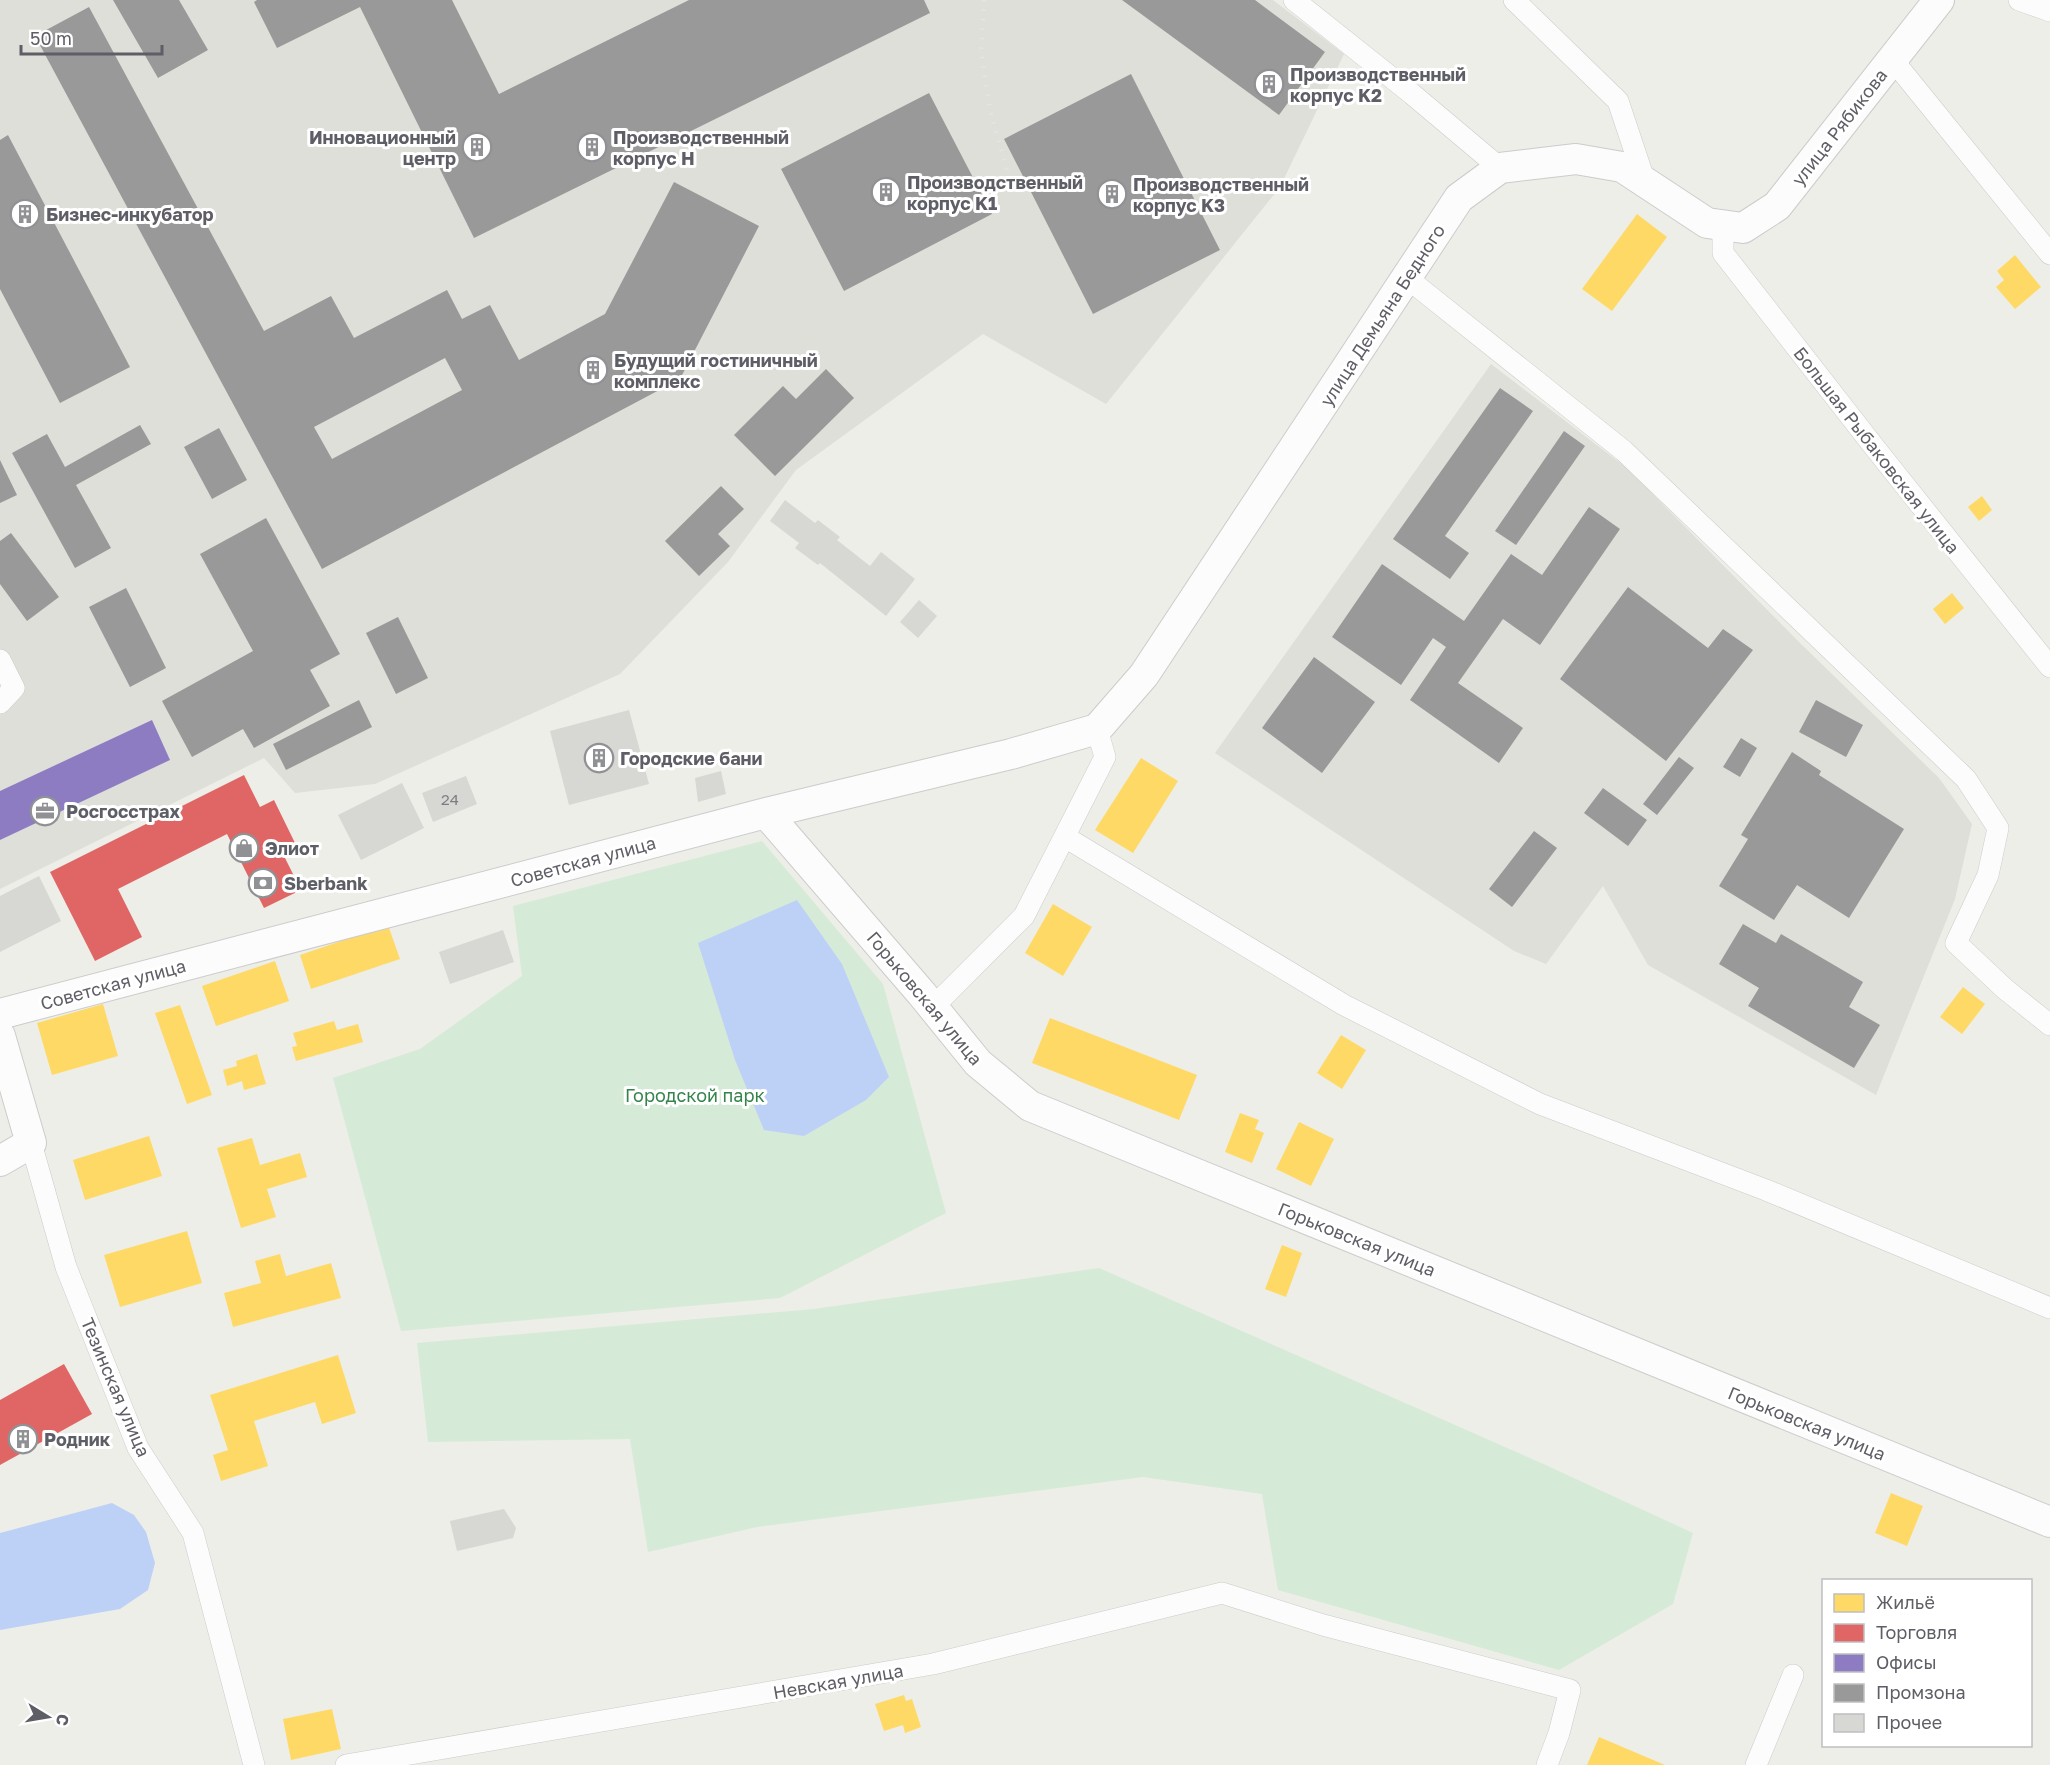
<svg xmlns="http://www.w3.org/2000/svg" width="2050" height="1765" font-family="'Golos Text',sans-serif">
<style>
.industrial{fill:#dedfd9}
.green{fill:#d6ead8}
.water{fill:#bdd1f7}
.homes{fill:#ffd966}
.shops{fill:#e06666}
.offices{fill:#8e7cc3}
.industry{fill:#999;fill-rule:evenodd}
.building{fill:#d7d7d3}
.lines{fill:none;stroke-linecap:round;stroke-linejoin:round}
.street-casing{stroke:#cbccca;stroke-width:22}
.secondary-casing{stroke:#cbcccb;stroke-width:32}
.street{stroke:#fcfcfc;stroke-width:21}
.secondary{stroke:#fcfcfc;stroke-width:30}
.rail{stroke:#e4e5e4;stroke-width:4.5;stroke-dasharray:1.5 8;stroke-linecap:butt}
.labels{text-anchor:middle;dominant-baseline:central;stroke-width:6;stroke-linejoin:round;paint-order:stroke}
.number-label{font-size:15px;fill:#7d7e82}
.poi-label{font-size:18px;font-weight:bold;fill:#5e5f66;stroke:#fff;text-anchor:start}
.street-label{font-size:18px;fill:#5e5f66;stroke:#fff}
.park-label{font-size:18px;fill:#36844c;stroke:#fff}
</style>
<rect width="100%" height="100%" fill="#edeee8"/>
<path class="industrial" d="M 0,0 L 1273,0 L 1344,54 L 1280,187 L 1106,404 L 983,334 L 796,470 L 728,562 L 620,674 L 375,784 L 295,793 L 264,758 L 0,889 L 0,703 L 14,688 L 0,659 Z
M 1491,364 L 1628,469 L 1798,641 L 1939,778 L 1972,824 L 1955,899 L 1876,1095 L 1648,965 L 1603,886 L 1546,964 L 1514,951 L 1215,753 Z"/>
<path class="green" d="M 762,841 L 883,984 L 946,1213 L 780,1298 L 401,1331 L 333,1078 L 420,1049 L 522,976 L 513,906 Z
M 1099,1268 L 1539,1462 L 1693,1533 L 1673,1604 L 1559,1670 L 1278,1590 L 1262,1494 L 1143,1477 L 757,1527 L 648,1552 L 630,1439 L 428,1442 L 417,1343 L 814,1309 Z"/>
<path class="water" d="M 797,900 L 842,964 L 889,1077 L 866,1100 L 804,1136 L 764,1130 L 735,1060 L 698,943 Z
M 112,1503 L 134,1515 L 146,1532 L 155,1563 L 148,1590 L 120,1609 L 0,1630 L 0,1533 Z"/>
<path class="homes" d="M 1637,214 L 1667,237 L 1612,311 L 1582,289 Z
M 2015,255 L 2041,287 L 2015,309 L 1996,287 L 2004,280 L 1997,271 Z
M 1982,496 L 1992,510 L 1979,521 L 1968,507 Z
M 1952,593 L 1964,608 L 1945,624 L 1933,609 Z
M 1141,758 L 1178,781 L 1133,853 L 1095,830 Z
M 1053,904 L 1092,927 L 1063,976 L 1025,953 Z
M 388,925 L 400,959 L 311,989 L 300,955 Z
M 275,961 L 289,1001 L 216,1026 L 202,986 Z
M 1963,987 L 1985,1004 L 1962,1034 L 1940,1017 Z
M 103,1004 L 118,1056 L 52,1075 L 37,1023 Z
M 180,1005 L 212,1095 L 187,1104 L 155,1013 Z
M 1050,1018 L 1197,1075 L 1179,1120 L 1032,1063 Z
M 334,1021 L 337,1030 L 358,1024 L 363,1042 L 296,1061 L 292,1047 L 297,1046 L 293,1033 Z
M 1341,1035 L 1366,1050 L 1342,1089 L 1317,1073 Z
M 257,1054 L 266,1084 L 244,1090 L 242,1081 L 227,1086 L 223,1070 L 237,1066 L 236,1061 Z
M 1240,1113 L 1259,1120 L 1255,1129 L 1264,1133 L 1252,1163 L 1225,1152 Z
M 1299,1122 L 1334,1139 L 1311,1186 L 1276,1169 Z
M 149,1136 L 162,1176 L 85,1200 L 73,1160 Z
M 252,1138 L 260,1165 L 300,1153 L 307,1177 L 267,1189 L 276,1217 L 241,1228 L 217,1148 Z
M 187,1231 L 202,1283 L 120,1307 L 104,1255 Z
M 1282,1245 L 1302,1253 L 1286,1297 L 1265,1289 Z
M 280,1254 L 286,1276 L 331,1263 L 341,1298 L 233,1327 L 224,1293 L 261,1283 L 255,1261 Z
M 338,1355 L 356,1413 L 322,1424 L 315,1402 L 254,1421 L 268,1466 L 221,1481 L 213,1455 L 228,1450 L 210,1395 Z
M 1891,1493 L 1923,1506 L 1907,1546 L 1875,1533 Z
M 904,1695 L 906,1701 L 912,1699 L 921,1727 L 905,1733 L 903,1725 L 884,1731 L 875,1704 Z
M 332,1709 L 341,1749 L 291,1760 L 283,1719 Z
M 1599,1737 L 1665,1765 L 1587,1765 Z"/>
<path class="shops" d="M 244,775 L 260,807 L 274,800 L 296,845 L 282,852 L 301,890 L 264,908 L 227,834 L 118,889 L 142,937 L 95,961 L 50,872 Z
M 64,1364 L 92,1414 L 0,1465 L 0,1400 Z"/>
<path class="offices" d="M 152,720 L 170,760 L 0,840 L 0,791 Z"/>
<path class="industry" d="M 113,0 L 179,0 L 208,50 L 158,78 Z
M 257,0 L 452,0 L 499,94 L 689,0 L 924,0 L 930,13 L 474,238 L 360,7 L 277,48 L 254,2 Z
M 1122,0 L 1255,0 L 1325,52 L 1279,115 Z
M 89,7 L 264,331 L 331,296 L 354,338 L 447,290 L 462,319 L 490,305 L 519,360 L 605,314 L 674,182 L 759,226 L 680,379 L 322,569 L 35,36 ZM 445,358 L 462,390 L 332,459 L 314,427 Z
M 1131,74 L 1220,250 L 1093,314 L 1004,139 Z
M 929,93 L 992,214 L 844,291 L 781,169 Z
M 8,135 L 130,367 L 60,403 L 0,289 L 0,140 Z
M 826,369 L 854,398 L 775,476 L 734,435 L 783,386 L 796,399 Z
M 1500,388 L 1533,411 L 1445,536 L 1469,553 L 1450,579 L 1393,539 Z
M 140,425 L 151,444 L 76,485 L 111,548 L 75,568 L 12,453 L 47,434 L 65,467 Z
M 219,428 L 247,480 L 212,499 L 184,447 Z
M 1564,431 L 1585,446 L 1516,545 L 1495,531 Z
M 0,460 L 17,495 L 0,503 Z
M 721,486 L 744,509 L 718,534 L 730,546 L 699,576 L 665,541 Z
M 1589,507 L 1620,529 L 1540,645 L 1503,619 L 1458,683 L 1523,728 L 1499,763 L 1410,700 L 1446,647 L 1433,638 L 1401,685 L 1332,637 L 1382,564 L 1464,621 L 1511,554 L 1542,575 Z
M 266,518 L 340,654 L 310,670 L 330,706 L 254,748 L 243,729 L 192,757 L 162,701 L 253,651 L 200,554 Z
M 11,533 L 59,597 L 27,621 L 0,584 L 0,541 Z
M 1628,587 L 1708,648 L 1723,629 L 1753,650 L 1666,761 L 1560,679 Z
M 126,588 L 166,668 L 130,687 L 89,607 Z
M 398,617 L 428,678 L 396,694 L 366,633 Z
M 1314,657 L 1375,702 L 1322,773 L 1262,728 Z
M 359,700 L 372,727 L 286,770 L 273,744 Z
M 1816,700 L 1863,725 L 1846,757 L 1799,732 Z
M 1741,738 L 1757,748 L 1740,777 L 1723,767 Z
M 1792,752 L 1821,771 L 1819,775 L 1904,829 L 1849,918 L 1797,885 L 1774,920 L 1719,886 L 1748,839 L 1741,835 Z
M 1679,757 L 1694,768 L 1657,815 L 1643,804 Z
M 1603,788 L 1647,820 L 1628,846 L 1584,813 Z
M 1534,831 L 1557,848 L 1512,907 L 1489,889 Z
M 1743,924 L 1776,943 L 1781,934 L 1863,982 L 1849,1007 L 1880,1025 L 1854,1068 L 1748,1006 L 1759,988 L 1719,964 Z"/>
<path class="building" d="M 785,500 L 815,523 L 818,520 L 840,537 L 837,540 L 870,566 L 881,552 L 915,579 L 886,616 L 820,563 L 818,565 L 795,548 L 799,543 L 770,521 Z
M 919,600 L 937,616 L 918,638 L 900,622 Z
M 629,710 L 649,784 L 569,805 L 550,731 Z
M 721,771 L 726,794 L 698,802 L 695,778 Z
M 466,776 L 477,804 L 433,822 L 422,793 Z
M 402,783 L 424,828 L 361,860 L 338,815 Z
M 39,876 L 61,921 L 0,952 L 0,896 Z
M 503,930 L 514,962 L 450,984 L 439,952 Z
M 504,1509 L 516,1528 L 513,1538 L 457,1551 L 450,1521 Z"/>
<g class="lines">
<g class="street-casing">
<path id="street" d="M 1294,0 L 1412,94 L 1500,168
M 1514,0 L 1618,101 L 1645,182
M 2019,0 L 2050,11
M 1892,59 L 2050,254
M 1723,225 L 1723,253 L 1875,448 L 2050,667
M 1407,278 L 1624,451 L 1966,779 L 1998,828 L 1988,875 L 1956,943 L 2005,989 L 2050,1025
M 0,660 L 14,688 L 0,703
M 1065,837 L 1344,1005 L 1540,1104 L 1766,1190 L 2050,1308
M 933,1007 L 1024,916 L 1105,757 L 1097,729
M 31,1143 L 66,1267 L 138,1448 L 193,1533 L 254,1765
M 346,1765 L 933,1664 L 1222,1593 L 1323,1625 L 1570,1690 L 1559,1733 L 1547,1765
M 1756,1765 L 1793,1675"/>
</g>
<g class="secondary-casing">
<path id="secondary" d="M 766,813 L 922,994 L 978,1063 L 1030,1106 L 2050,1522
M 0,1014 L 766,813 L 1011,754 L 1097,729 L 1144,675 L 1459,198 L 1500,168 L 1576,159 L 1622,167 L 1707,223 L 1743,228 L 1777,206 L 1939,0
M 0,1036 L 31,1143 L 0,1161"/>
</g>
<use href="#street" class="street"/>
<use href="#secondary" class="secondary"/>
<path class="rail" d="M 984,0 L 981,51 L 990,110 L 1010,180"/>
</g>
<defs>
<g id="building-ring" transform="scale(1.5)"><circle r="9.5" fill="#fff" stroke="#909194" stroke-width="1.5"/><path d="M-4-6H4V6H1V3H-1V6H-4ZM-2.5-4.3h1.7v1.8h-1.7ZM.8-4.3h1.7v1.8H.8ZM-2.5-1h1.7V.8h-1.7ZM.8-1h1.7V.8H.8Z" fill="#909194"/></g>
<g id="office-ring" transform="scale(1.5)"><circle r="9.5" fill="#fff" stroke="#909194" stroke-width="1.5"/><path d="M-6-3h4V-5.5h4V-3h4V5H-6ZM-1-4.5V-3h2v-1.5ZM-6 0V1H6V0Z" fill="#909194"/></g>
<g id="shop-ring" transform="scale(1.5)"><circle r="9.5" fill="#fff" stroke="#909194" stroke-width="1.5"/><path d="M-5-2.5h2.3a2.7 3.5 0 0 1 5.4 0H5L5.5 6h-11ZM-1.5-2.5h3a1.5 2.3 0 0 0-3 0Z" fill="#909194"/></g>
<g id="bank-ring" transform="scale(1.5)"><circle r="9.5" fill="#fff" stroke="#909194" stroke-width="1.5"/><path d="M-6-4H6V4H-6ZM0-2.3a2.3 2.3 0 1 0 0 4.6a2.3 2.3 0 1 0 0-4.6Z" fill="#909194"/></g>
</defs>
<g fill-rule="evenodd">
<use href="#building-ring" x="1269" y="84"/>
<use href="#building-ring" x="477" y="147"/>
<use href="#building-ring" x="592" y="147"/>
<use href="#building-ring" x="886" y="192"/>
<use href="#building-ring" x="1112" y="194"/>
<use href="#building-ring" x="25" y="214"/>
<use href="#building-ring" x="593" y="370"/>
<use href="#building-ring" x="599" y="758"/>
<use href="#office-ring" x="45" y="811"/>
<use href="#shop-ring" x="244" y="848"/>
<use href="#bank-ring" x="263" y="883"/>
<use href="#building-ring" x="23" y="1439"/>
</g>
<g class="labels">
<g class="number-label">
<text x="450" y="799">24</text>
</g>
<g class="poi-label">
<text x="1290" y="74">Производственный<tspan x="1290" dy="21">корпус K2</tspan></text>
<text x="456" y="137" text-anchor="end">Инновационный<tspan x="456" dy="21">центр</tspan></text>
<text x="613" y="137">Производственный<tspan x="613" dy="21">корпус H</tspan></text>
<text x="907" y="182">Производственный<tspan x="907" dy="21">корпус K1</tspan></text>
<text x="1133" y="184">Производственный<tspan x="1133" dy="21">корпус K3</tspan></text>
<text x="46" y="214">Бизнес-инкубатор</text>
<text x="614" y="360">Будущий гостиничный<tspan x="614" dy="21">комплекс</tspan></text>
<text x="620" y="758">Городские бани</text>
<text x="66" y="811">Росгосстрах</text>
<text x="265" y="848">Элиот</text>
<text x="284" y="883">Sberbank</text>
<text x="44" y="1439">Родник</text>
</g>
<g class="street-label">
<text transform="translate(1839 127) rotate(-52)">улица Рябикова</text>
<text transform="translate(1382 315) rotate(-57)">улица Демьяна Бедного</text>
<text transform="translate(1877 450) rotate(52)">Большая Рыбаковская улица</text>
<text transform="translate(583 861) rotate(-15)">Советская улица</text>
<text transform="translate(113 984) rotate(-15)">Советская улица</text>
<text transform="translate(925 998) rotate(50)">Горьковская улица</text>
<text transform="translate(1357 1239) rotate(22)">Горьковская улица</text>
<text transform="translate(116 1387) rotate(67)">Тезинская улица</text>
<text transform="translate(1807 1423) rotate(22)">Горьковская улица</text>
<text transform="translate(838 1681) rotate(-10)">Невская улица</text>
</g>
<g class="park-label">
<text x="695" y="1095">Городской парк</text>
</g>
</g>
<rect x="1822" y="1579" width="210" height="168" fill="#ffffff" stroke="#bfbfc2" stroke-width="1.5"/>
<rect x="1834" y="1594" width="30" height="18" fill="#ffd966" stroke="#bfbfc2" stroke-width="1.5"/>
<text x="1876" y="1609" font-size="18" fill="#5e5f66">Жильё</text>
<rect x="1834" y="1624" width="30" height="18" fill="#e06666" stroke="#bfbfc2" stroke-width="1.5"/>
<text x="1876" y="1639" font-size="18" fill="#5e5f66">Торговля</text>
<rect x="1834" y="1654" width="30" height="18" fill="#8e7cc3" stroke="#bfbfc2" stroke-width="1.5"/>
<text x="1876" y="1669" font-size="18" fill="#5e5f66">Офисы</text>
<rect x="1834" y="1684" width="30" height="18" fill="#999999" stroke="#bfbfc2" stroke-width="1.5"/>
<text x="1876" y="1699" font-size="18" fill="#5e5f66">Промзона</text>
<rect x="1834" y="1714" width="30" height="18" fill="#d7d7d3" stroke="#bfbfc2" stroke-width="1.5"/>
<text x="1876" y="1729" font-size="18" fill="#5e5f66">Прочее</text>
<g transform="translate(48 1717) rotate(101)" stroke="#ffffff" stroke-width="4.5" paint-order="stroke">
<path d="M0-4.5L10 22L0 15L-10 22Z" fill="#5e5f66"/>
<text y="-9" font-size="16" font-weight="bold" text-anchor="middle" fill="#5e5f66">С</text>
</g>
<path d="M21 45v9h141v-9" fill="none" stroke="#5e5f66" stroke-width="3"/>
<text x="30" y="45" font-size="18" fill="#5e5f66" stroke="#ffffff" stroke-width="4.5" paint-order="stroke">50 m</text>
</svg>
